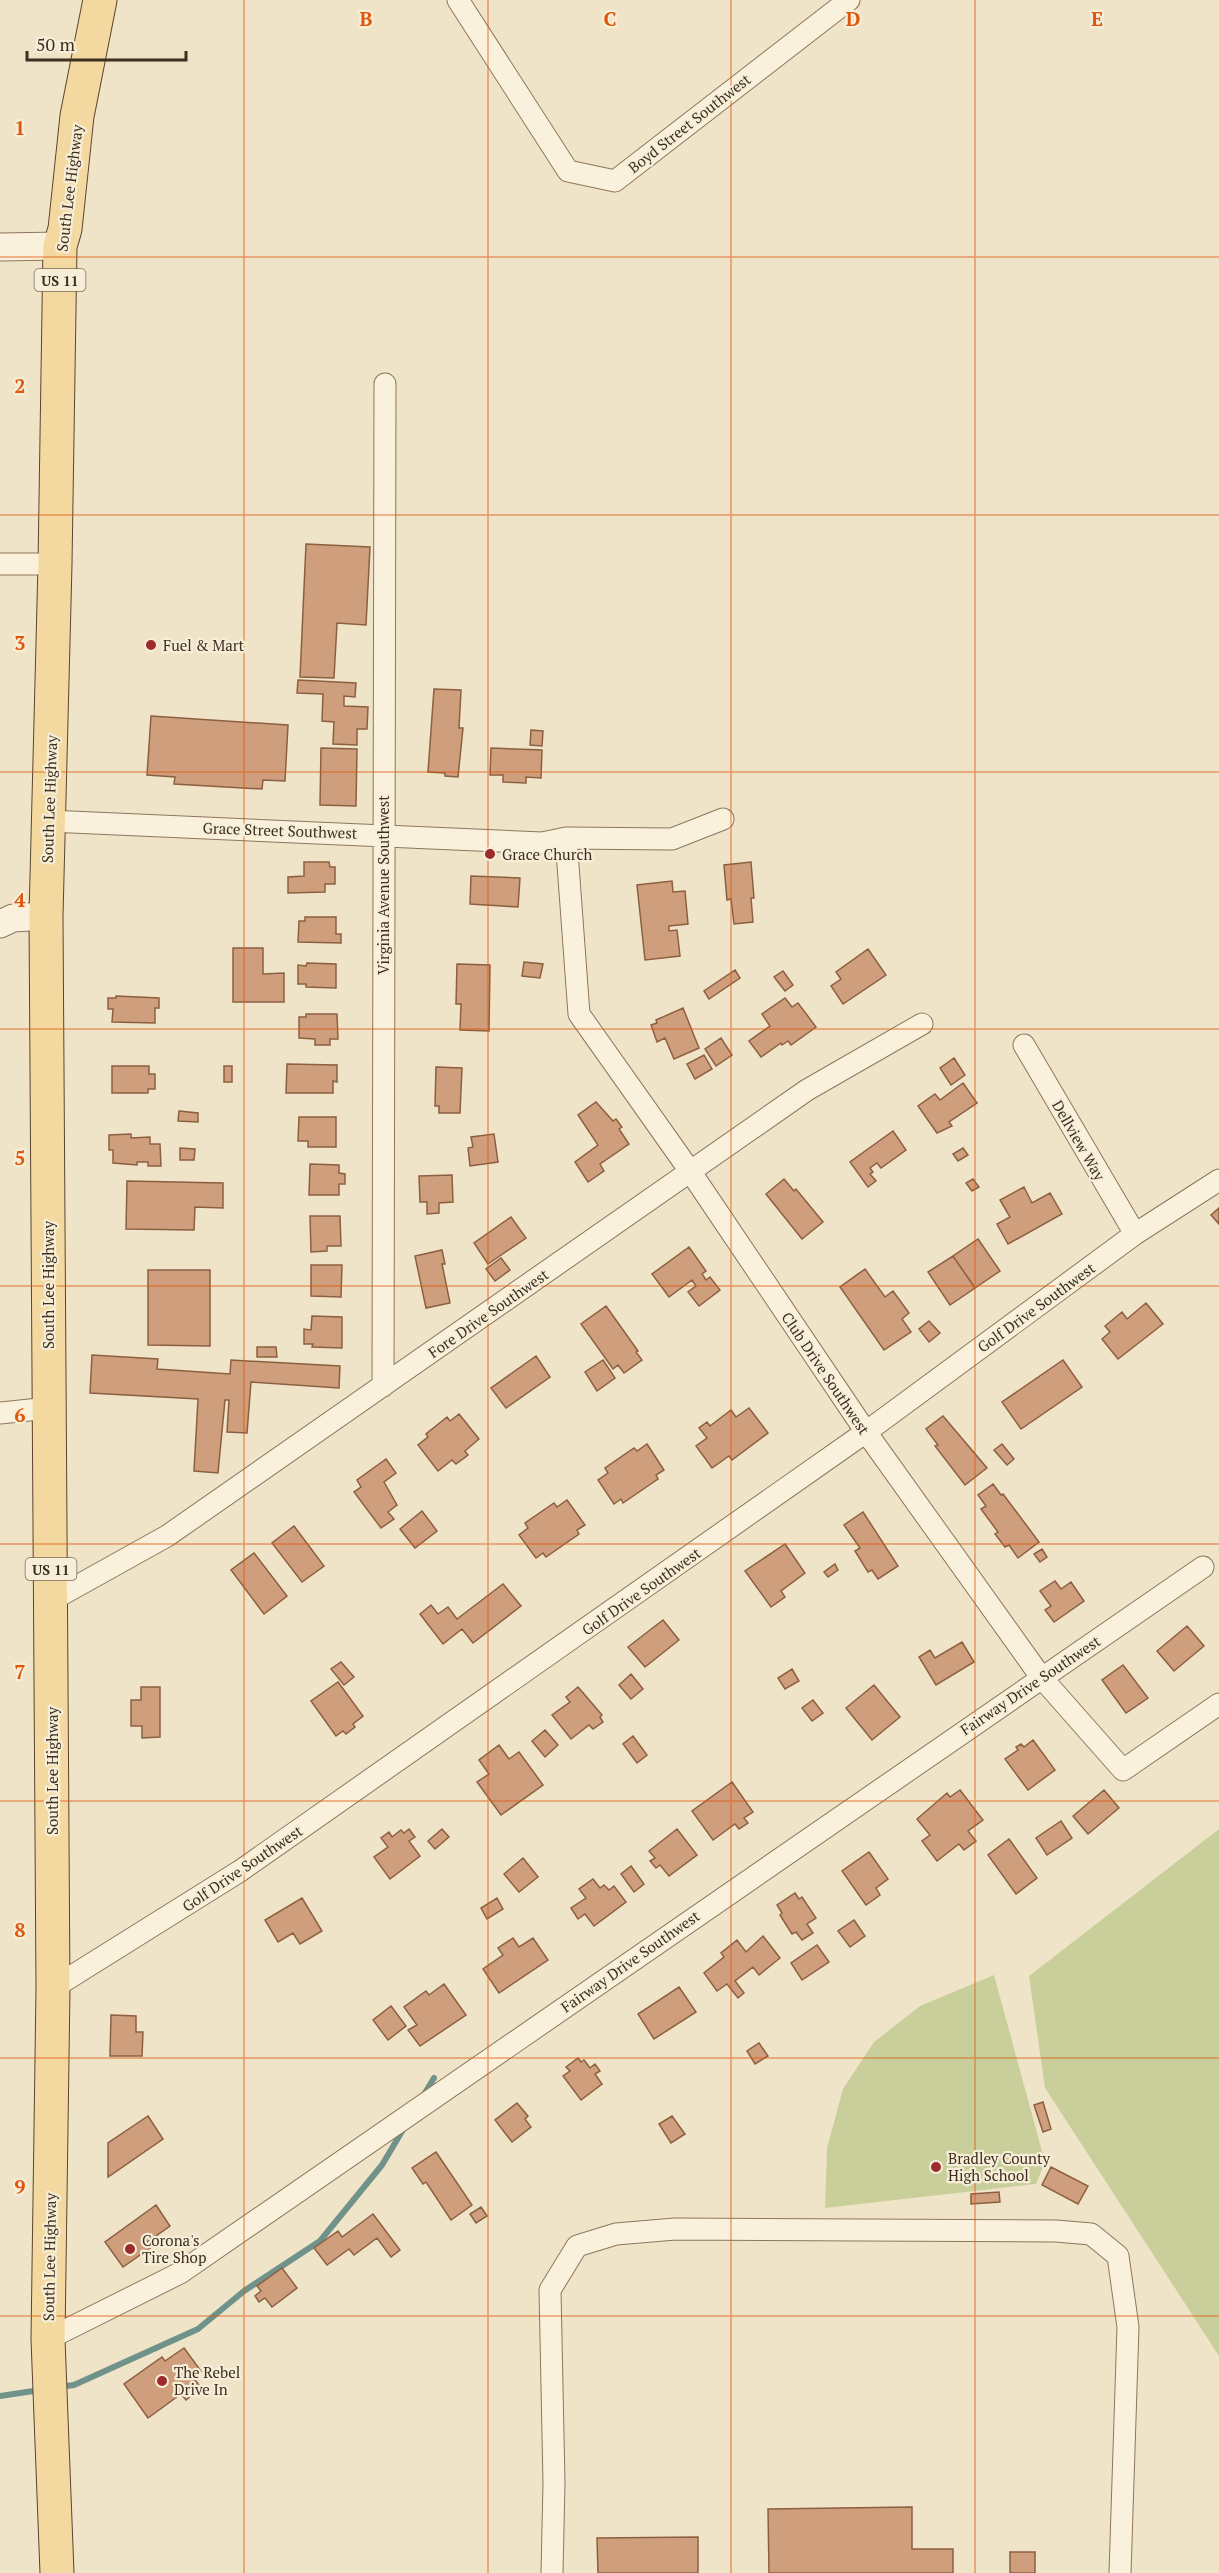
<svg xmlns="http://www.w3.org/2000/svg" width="1219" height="2573" font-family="'PT Serif',serif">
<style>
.green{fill:#c9cf9b}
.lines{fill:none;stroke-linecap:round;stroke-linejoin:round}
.stream{stroke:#6f938a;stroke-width:6}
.building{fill:#cf9f7d;stroke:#8d5f41;stroke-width:1.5}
.minor-casing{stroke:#8d765c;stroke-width:23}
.tertiary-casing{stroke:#8d765c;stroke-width:29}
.primary-casing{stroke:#5b4430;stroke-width:35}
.minor{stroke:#faf1dc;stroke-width:21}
.tertiary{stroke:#faf1dc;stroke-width:27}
.primary{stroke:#f3d9a0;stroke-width:33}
.grid{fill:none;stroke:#df570d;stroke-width:1.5;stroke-opacity:0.55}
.poi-dot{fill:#9e2a2b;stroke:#f7eed8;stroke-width:2}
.labels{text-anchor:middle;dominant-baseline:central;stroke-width:4.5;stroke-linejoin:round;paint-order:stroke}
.shield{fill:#f7eed8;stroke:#756857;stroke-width:1.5}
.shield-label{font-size:14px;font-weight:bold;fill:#3d2e20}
.street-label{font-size:15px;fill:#3d2e20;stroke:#f7eed8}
.poi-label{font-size:15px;fill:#3d2e20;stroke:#f7eed8;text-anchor:start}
.grid-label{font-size:20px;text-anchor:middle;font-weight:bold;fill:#df570d;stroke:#f7eed8;stroke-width:4.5;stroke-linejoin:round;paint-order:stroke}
</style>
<rect width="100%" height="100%" fill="#f0e4c8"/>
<path class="green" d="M 1219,1829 L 1219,2356 L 1045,2088 L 1029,1976 Z
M 994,1975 L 1045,2162 L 1036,2184 L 825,2208 L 827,2148 L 843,2089 L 874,2042 L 920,2006 Z"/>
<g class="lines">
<path class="stream" d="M 423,2096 L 434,2078
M 59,2387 L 74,2385 L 198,2329 L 244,2291 L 320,2241 L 382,2165 L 404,2128
M 0,2396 L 40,2390"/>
</g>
<path class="building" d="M 306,544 L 370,547 L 366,625 L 337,623 L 334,678 L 300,677 Z
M 298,680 L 356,683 L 355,697 L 344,696 L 344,706 L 368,707 L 367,729 L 357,729 L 357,745 L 333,744 L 334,722 L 322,721 L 323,694 L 297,693 Z
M 434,689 L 461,690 L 459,728 L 463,728 L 458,777 L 445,776 L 445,773 L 428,772 Z
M 151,716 L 288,725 L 285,781 L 263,780 L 262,789 L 174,784 L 175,777 L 147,775 Z
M 531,730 L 543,731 L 542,746 L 530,745 Z
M 321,748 L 357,749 L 356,806 L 320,805 Z
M 491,748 L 542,750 L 541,778 L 526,777 L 526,783 L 503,782 L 503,775 L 490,775 Z
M 304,862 L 329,862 L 330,867 L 335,867 L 335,884 L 325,884 L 325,892 L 288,893 L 288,877 L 304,876 Z
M 751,862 L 754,898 L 751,898 L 753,922 L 734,924 L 731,899 L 727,900 L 724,865 Z
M 471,876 L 520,878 L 518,907 L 470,904 Z
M 672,881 L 673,892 L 685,891 L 688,924 L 669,926 L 669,931 L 677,930 L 680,956 L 645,960 L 637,885 Z
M 305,917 L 336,917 L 336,934 L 341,934 L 341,943 L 298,942 L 299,921 L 305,921 Z
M 233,948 L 263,948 L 263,974 L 284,973 L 284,1002 L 233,1002 Z
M 868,949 L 886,975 L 843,1004 L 831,986 L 841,979 L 836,972 Z
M 524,962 L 543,964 L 540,978 L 522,976 Z
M 307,963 L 336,964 L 336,988 L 306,987 L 306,984 L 298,984 L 298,965 L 306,966 Z
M 457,964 L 490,965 L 489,1031 L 460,1030 L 461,1004 L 456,1004 Z
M 735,970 L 740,978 L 709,999 L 704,991 Z
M 783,971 L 793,985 L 785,991 L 774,977 Z
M 116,996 L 159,998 L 159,1008 L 155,1008 L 155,1023 L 112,1022 L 113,1009 L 108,1009 L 108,998 L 116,998 Z
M 785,998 L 792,1007 L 798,1003 L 816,1027 L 791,1045 L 788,1041 L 782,1045 L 781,1043 L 761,1057 L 749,1041 L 770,1026 L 762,1014 Z
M 683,1008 L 699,1048 L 674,1059 L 665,1038 L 657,1042 L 651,1025 L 657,1023 L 656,1020 Z
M 306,1014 L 337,1014 L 338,1039 L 330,1039 L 330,1045 L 315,1045 L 315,1039 L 299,1038 L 299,1017 L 306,1017 Z
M 721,1038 L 732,1055 L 716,1066 L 705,1049 Z
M 704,1055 L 712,1069 L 695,1079 L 687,1064 Z
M 954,1058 L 965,1075 L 951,1085 L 940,1068 Z
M 287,1064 L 337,1065 L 337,1082 L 333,1081 L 333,1093 L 286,1093 Z
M 112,1066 L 149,1066 L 149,1074 L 155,1074 L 155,1089 L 148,1089 L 148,1093 L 112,1093 Z
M 224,1066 L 232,1066 L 232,1082 L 224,1082 Z
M 436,1067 L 462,1068 L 460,1113 L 439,1113 L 439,1106 L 435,1106 Z
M 963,1083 L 977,1103 L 949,1122 L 952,1126 L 937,1133 L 918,1106 L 935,1094 L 940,1100 Z
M 596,1102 L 613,1121 L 616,1119 L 622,1127 L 619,1129 L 629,1144 L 600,1164 L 604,1171 L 588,1182 L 575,1162 L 598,1145 L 578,1115 Z
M 179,1111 L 198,1113 L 198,1122 L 178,1121 Z
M 299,1117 L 336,1117 L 336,1147 L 308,1147 L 308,1141 L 298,1141 Z
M 893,1131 L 906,1150 L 881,1168 L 877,1163 L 870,1168 L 873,1172 L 870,1174 L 876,1181 L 868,1187 L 850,1162 Z
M 131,1134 L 131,1138 L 150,1137 L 150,1144 L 160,1144 L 161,1166 L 148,1166 L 148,1162 L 137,1162 L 137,1165 L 113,1163 L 113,1150 L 109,1150 L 109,1135 Z
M 494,1134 L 498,1162 L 470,1166 L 468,1148 L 473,1147 L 471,1137 Z
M 180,1148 L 195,1149 L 194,1160 L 180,1160 Z
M 963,1148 L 968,1155 L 958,1161 L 953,1154 Z
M 310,1164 L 339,1165 L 339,1173 L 345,1174 L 345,1184 L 339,1184 L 339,1195 L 309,1195 Z
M 452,1175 L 453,1202 L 439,1203 L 439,1213 L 427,1214 L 427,1202 L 420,1202 L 419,1176 Z
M 784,1179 L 794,1191 L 796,1189 L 823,1222 L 802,1239 L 766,1194 Z
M 973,1179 L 979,1187 L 972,1191 L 966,1183 Z
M 127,1181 L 223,1183 L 223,1208 L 195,1207 L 194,1230 L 126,1229 Z
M 1024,1187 L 1032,1203 L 1050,1193 L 1062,1214 L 1008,1244 L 997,1224 L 1010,1217 L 1000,1200 Z
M 1219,1208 L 1219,1224 L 1211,1215 Z
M 310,1216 L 340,1216 L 341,1246 L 327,1246 L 327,1251 L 311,1252 Z
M 511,1217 L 526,1238 L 488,1264 L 474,1243 Z
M 978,1239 L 1000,1271 L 975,1288 L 953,1256 Z
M 689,1247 L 706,1271 L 702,1274 L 706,1280 L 710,1277 L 720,1290 L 699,1306 L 688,1292 L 696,1286 L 692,1280 L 669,1297 L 652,1274 Z
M 442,1250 L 445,1264 L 442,1264 L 450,1303 L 426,1308 L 415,1256 Z
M 953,1256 L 975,1288 L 950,1305 L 928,1272 Z
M 501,1258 L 510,1270 L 495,1281 L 486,1269 Z
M 311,1265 L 342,1265 L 341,1297 L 311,1296 Z
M 865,1269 L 885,1297 L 893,1291 L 909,1313 L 902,1319 L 911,1332 L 884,1350 L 840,1287 Z
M 148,1270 L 210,1270 L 210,1346 L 148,1345 Z
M 1146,1303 L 1163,1324 L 1118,1359 L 1102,1339 L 1110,1332 L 1105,1326 L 1122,1312 L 1127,1319 Z
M 606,1306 L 638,1351 L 636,1352 L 642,1360 L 624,1373 L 618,1365 L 613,1369 L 581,1324 Z
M 312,1316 L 342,1317 L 342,1348 L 312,1347 L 313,1344 L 304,1344 L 304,1329 L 311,1330 Z
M 929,1321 L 940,1333 L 929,1342 L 919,1329 Z
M 257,1347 L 276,1347 L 277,1357 L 257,1357 Z
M 92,1355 L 158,1359 L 157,1369 L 230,1374 L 231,1360 L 340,1366 L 339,1388 L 251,1382 L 247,1433 L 227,1432 L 229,1400 L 225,1400 L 218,1473 L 194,1471 L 198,1399 L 90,1393 Z
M 536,1356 L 550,1377 L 506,1408 L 491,1388 Z
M 603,1360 L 615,1378 L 597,1391 L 585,1372 Z
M 1063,1360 L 1082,1387 L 1021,1429 L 1002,1402 Z
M 749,1408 L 768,1433 L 732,1460 L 729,1456 L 712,1468 L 696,1446 L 707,1438 L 699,1428 L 707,1422 L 710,1426 L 731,1410 L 736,1417 Z
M 459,1414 L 479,1439 L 465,1451 L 468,1455 L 456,1464 L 452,1460 L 438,1471 L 418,1445 L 428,1437 L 426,1434 L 447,1417 L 450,1421 Z
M 943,1416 L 987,1468 L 965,1485 L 935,1446 L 938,1445 L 926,1429 Z
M 647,1444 L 664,1470 L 656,1475 L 658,1479 L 623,1503 L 621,1499 L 614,1504 L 598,1480 L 608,1473 L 605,1468 L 634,1448 L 637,1451 Z
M 1002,1444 L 1014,1459 L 1007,1465 L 994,1450 Z
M 386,1459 L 396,1473 L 384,1482 L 397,1505 L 388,1512 L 394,1519 L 381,1528 L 354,1492 L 361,1487 L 357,1480 Z
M 993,1484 L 1001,1495 L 1003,1494 L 1039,1542 L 1018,1558 L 1009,1545 L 1005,1547 L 995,1534 L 998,1532 L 981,1509 L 986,1506 L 978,1495 Z
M 567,1500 L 585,1525 L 577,1530 L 579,1534 L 546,1557 L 543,1553 L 536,1558 L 519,1535 L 528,1528 L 525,1523 L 554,1503 L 557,1507 Z
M 422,1511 L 437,1531 L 415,1548 L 400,1529 Z
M 863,1512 L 898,1566 L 878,1579 L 872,1570 L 868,1572 L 855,1551 L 860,1548 L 844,1525 Z
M 294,1526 L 324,1566 L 302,1582 L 272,1543 Z
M 785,1544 L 805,1573 L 781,1591 L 785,1597 L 771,1607 L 745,1571 Z
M 1042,1549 L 1047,1557 L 1040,1562 L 1034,1554 Z
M 254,1553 L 287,1596 L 264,1614 L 231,1570 Z
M 835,1564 L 838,1570 L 828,1577 L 824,1572 Z
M 1055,1581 L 1061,1589 L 1071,1582 L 1084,1601 L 1054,1622 L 1045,1610 L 1051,1606 L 1040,1591 Z
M 503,1584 L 521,1606 L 473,1643 L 462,1629 L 443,1644 L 420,1614 L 431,1605 L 438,1614 L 448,1607 L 457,1619 Z
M 663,1620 L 679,1640 L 645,1667 L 628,1647 Z
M 1187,1626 L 1204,1646 L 1174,1671 L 1157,1651 Z
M 962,1642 L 974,1662 L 936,1685 L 919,1657 L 930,1650 L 935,1658 Z
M 341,1662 L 354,1677 L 344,1685 L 331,1669 Z
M 1123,1665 L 1148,1698 L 1126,1713 L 1102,1680 Z
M 792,1669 L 799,1681 L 785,1689 L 778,1678 Z
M 631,1674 L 643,1689 L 631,1699 L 619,1685 Z
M 338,1682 L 363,1716 L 353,1724 L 355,1727 L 346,1734 L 343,1731 L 336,1736 L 311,1701 Z
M 874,1685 L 900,1717 L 872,1740 L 846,1708 Z
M 141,1687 L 160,1687 L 160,1737 L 142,1738 L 142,1726 L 131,1726 L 131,1700 L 141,1700 Z
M 578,1687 L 602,1715 L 600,1717 L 603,1722 L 593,1729 L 589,1725 L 571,1739 L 552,1715 L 570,1702 L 566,1697 Z
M 813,1700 L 823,1713 L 812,1721 L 802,1708 Z
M 545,1730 L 558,1745 L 545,1757 L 532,1741 Z
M 633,1736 L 647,1755 L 637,1763 L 623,1744 Z
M 1033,1740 L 1055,1770 L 1028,1790 L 1005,1759 L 1018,1750 L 1016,1747 L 1021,1744 L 1024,1747 Z
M 499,1745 L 509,1759 L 519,1752 L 543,1785 L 501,1815 L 477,1782 L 489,1774 L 479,1760 Z
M 732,1782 L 753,1812 L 744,1818 L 748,1823 L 739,1829 L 735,1824 L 713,1840 L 692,1811 Z
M 960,1790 L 983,1820 L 968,1831 L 976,1841 L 964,1850 L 959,1844 L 937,1861 L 922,1841 L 930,1835 L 917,1819 L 947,1793 L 950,1797 Z
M 1104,1790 L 1119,1808 L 1088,1834 L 1073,1816 Z
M 1061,1821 L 1072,1838 L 1047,1855 L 1036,1838 Z
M 409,1829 L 415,1837 L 409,1841 L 420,1856 L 390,1879 L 374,1857 L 388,1847 L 381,1838 L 389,1832 L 392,1837 L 401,1830 L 404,1833 Z
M 442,1829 L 449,1837 L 435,1849 L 428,1841 Z
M 677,1829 L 697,1855 L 669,1876 L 660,1865 L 656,1868 L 650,1861 L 655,1858 L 649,1851 Z
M 1009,1839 L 1037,1878 L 1016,1894 L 988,1855 Z
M 869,1852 L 888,1879 L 876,1888 L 880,1895 L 866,1905 L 842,1871 Z
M 523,1858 L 538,1877 L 519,1892 L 504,1874 Z
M 631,1866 L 644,1884 L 634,1892 L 621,1874 Z
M 593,1879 L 600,1888 L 604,1885 L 609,1890 L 614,1886 L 626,1902 L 594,1926 L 585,1914 L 578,1919 L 571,1908 L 586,1898 L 579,1889 Z
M 795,1893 L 799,1899 L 802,1897 L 816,1918 L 807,1924 L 813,1933 L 802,1940 L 796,1932 L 792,1934 L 780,1915 L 782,1913 L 777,1905 Z
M 302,1898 L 322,1931 L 300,1944 L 293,1933 L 278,1942 L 265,1920 Z
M 497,1898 L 503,1909 L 487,1919 L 481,1908 Z
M 854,1920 L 865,1936 L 850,1947 L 838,1931 Z
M 763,1936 L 780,1958 L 759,1975 L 753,1967 L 735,1981 L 744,1993 L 738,1998 L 727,1984 L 717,1991 L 704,1973 L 724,1957 L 721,1953 L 737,1940 L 746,1952 Z
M 513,1938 L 519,1947 L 533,1938 L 548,1960 L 499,1993 L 483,1969 L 503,1955 L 498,1948 Z
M 817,1945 L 829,1962 L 802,1980 L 791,1963 Z
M 444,1984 L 466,2015 L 420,2046 L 408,2030 L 417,2025 L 404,2007 L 426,1991 L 429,1995 Z
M 679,1987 L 696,2012 L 654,2039 L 638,2014 Z
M 391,2006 L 406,2026 L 388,2040 L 373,2020 Z
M 111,2015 L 136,2016 L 136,2032 L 143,2032 L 142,2056 L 110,2056 Z
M 759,2043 L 768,2056 L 755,2064 L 747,2051 Z
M 578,2058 L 581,2062 L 584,2060 L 590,2068 L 595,2064 L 600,2071 L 595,2074 L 602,2084 L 581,2100 L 563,2076 L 570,2071 L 566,2067 Z
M 1043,2102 L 1051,2129 L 1043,2132 L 1034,2105 Z
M 517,2103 L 528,2116 L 525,2119 L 531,2127 L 512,2142 L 495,2120 Z
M 148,2116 L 163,2139 L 108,2177 L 108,2143 Z
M 672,2116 L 685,2134 L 671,2143 L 659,2124 Z
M 436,2152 L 472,2205 L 451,2220 L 426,2182 L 423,2184 L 412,2168 Z
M 1051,2167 L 1088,2186 L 1078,2204 L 1042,2185 Z
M 999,2192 L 1000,2202 L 971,2204 L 971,2194 Z
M 156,2205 L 170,2226 L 146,2243 L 150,2248 L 123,2267 L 105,2242 Z
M 481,2207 L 487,2216 L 476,2223 L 470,2214 Z
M 373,2214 L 400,2250 L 391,2257 L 377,2238 L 354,2255 L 349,2249 L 327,2265 L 314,2248 L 338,2231 L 342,2237 Z
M 282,2268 L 297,2288 L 272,2307 L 265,2298 L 259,2302 L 255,2296 L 261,2291 L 257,2286 Z
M 184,2348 L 201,2371 L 193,2377 L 201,2388 L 186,2400 L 181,2394 L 148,2418 L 124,2384 L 162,2357 L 165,2361 Z
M 912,2507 L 912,2549 L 953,2549 L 953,2573 L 769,2573 L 768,2509 Z
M 698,2537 L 698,2573 L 598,2573 L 597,2538 Z
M 1010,2552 L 1035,2552 L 1035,2573 L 1010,2573 Z"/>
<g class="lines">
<g class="minor-casing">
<path id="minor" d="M 458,0 L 568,171 L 615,181 L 849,0
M 0,564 L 55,564
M 49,821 L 542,843 L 566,838 L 672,839 L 723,819
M 566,838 L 579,1014 L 690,1171 L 866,1432 L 1041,1677 L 1123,1770 L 1219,1704
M 1024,1045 L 1135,1234
M 383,1386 L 385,384
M 0,1413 L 49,1408
M 52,1600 L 167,1536 L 807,1090 L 922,1024
M 53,1988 L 240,1871 L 866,1432 L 1135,1234 L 1219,1180
M 48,2339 L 180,2273 L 1203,1567
M 552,2573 L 554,2483 L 550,2290 L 577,2246 L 616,2234 L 675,2229 L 1056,2231 L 1091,2234 L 1118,2256 L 1128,2327 L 1120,2573"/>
</g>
<g class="tertiary-casing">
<path id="tertiary" d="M 0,247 L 60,246
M 0,924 L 13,918 L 46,916"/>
</g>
<g class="primary-casing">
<path id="primary" d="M 57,2573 L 48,2339 L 53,1988 L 46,916 L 55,564 L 60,246 L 65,229 L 77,116 L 100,0"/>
</g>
<use href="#minor" class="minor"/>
<use href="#tertiary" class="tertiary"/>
<use href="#primary" class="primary"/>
</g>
<path class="grid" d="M 244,0 L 244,2573M 488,0 L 488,2573M 731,0 L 731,2573M 975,0 L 975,2573M 0,257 L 1219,257M 0,515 L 1219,515M 0,772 L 1219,772M 0,1029 L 1219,1029M 0,1286 L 1219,1286M 0,1544 L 1219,1544M 0,1801 L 1219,1801M 0,2058 L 1219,2058M 0,2316 L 1219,2316"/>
<g class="poi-dot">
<circle cx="151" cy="645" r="6"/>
<circle cx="490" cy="854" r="6"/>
<circle cx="936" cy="2167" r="6"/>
<circle cx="130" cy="2249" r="6"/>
<circle cx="162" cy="2381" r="6"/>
</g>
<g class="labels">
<g class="shield">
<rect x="34.5" y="269" width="51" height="22" rx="4.5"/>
<rect x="25.5" y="1558" width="51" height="22" rx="4.5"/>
</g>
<g class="shield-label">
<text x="60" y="280">US 11</text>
<text x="51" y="1569">US 11</text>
</g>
<g class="street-label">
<text transform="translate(689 123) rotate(-38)">Boyd Street Southwest</text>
<text transform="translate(69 188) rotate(-83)">South Lee Highway</text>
<text transform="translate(49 799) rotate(-88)">South Lee Highway</text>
<text transform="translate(280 830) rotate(2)">Grace Street Southwest</text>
<text transform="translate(383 885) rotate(-90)">Virginia Avenue Southwest</text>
<text transform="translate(1079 1140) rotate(60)">Dellview Way</text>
<text transform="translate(48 1285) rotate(-90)">South Lee Highway</text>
<text transform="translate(1036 1307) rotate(-36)">Golf Drive Southwest</text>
<text transform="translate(488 1313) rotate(-35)">Fore Drive Southwest</text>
<text transform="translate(826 1373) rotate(56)">Club Drive Southwest</text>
<text transform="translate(641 1591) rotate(-35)">Golf Drive Southwest</text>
<text transform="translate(1030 1685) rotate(-34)">Fairway Drive Southwest</text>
<text transform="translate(52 1771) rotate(-90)">South Lee Highway</text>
<text transform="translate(242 1868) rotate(-34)">Golf Drive Southwest</text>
<text transform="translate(630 1961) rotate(-35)">Fairway Drive Southwest</text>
<text transform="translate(49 2257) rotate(-89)">South Lee Highway</text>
</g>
<g class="poi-label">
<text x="163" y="645">Fuel &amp; Mart</text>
<text x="502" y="854">Grace Church</text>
<text x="948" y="2158">Bradley County<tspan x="948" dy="17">High School</tspan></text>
<text x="142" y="2240">Corona's<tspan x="142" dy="17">Tire Shop</tspan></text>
<text x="174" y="2372">The Rebel<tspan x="174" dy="17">Drive In</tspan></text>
</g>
</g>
<g class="grid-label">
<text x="366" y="26">B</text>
<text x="610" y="26">C</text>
<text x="853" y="26">D</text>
<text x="1097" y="26">E</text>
<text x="20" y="135">1</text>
<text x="20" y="393">2</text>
<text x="20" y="650">3</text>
<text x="20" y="907">4</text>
<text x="20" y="1165">5</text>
<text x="20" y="1422">6</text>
<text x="20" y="1679">7</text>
<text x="20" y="1937">8</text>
<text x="20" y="2194">9</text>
</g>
<path d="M27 51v9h159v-9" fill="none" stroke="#3d2e20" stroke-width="3"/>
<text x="36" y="51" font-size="18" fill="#3d2e20" stroke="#f7eed8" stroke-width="4.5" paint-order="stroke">50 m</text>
</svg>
